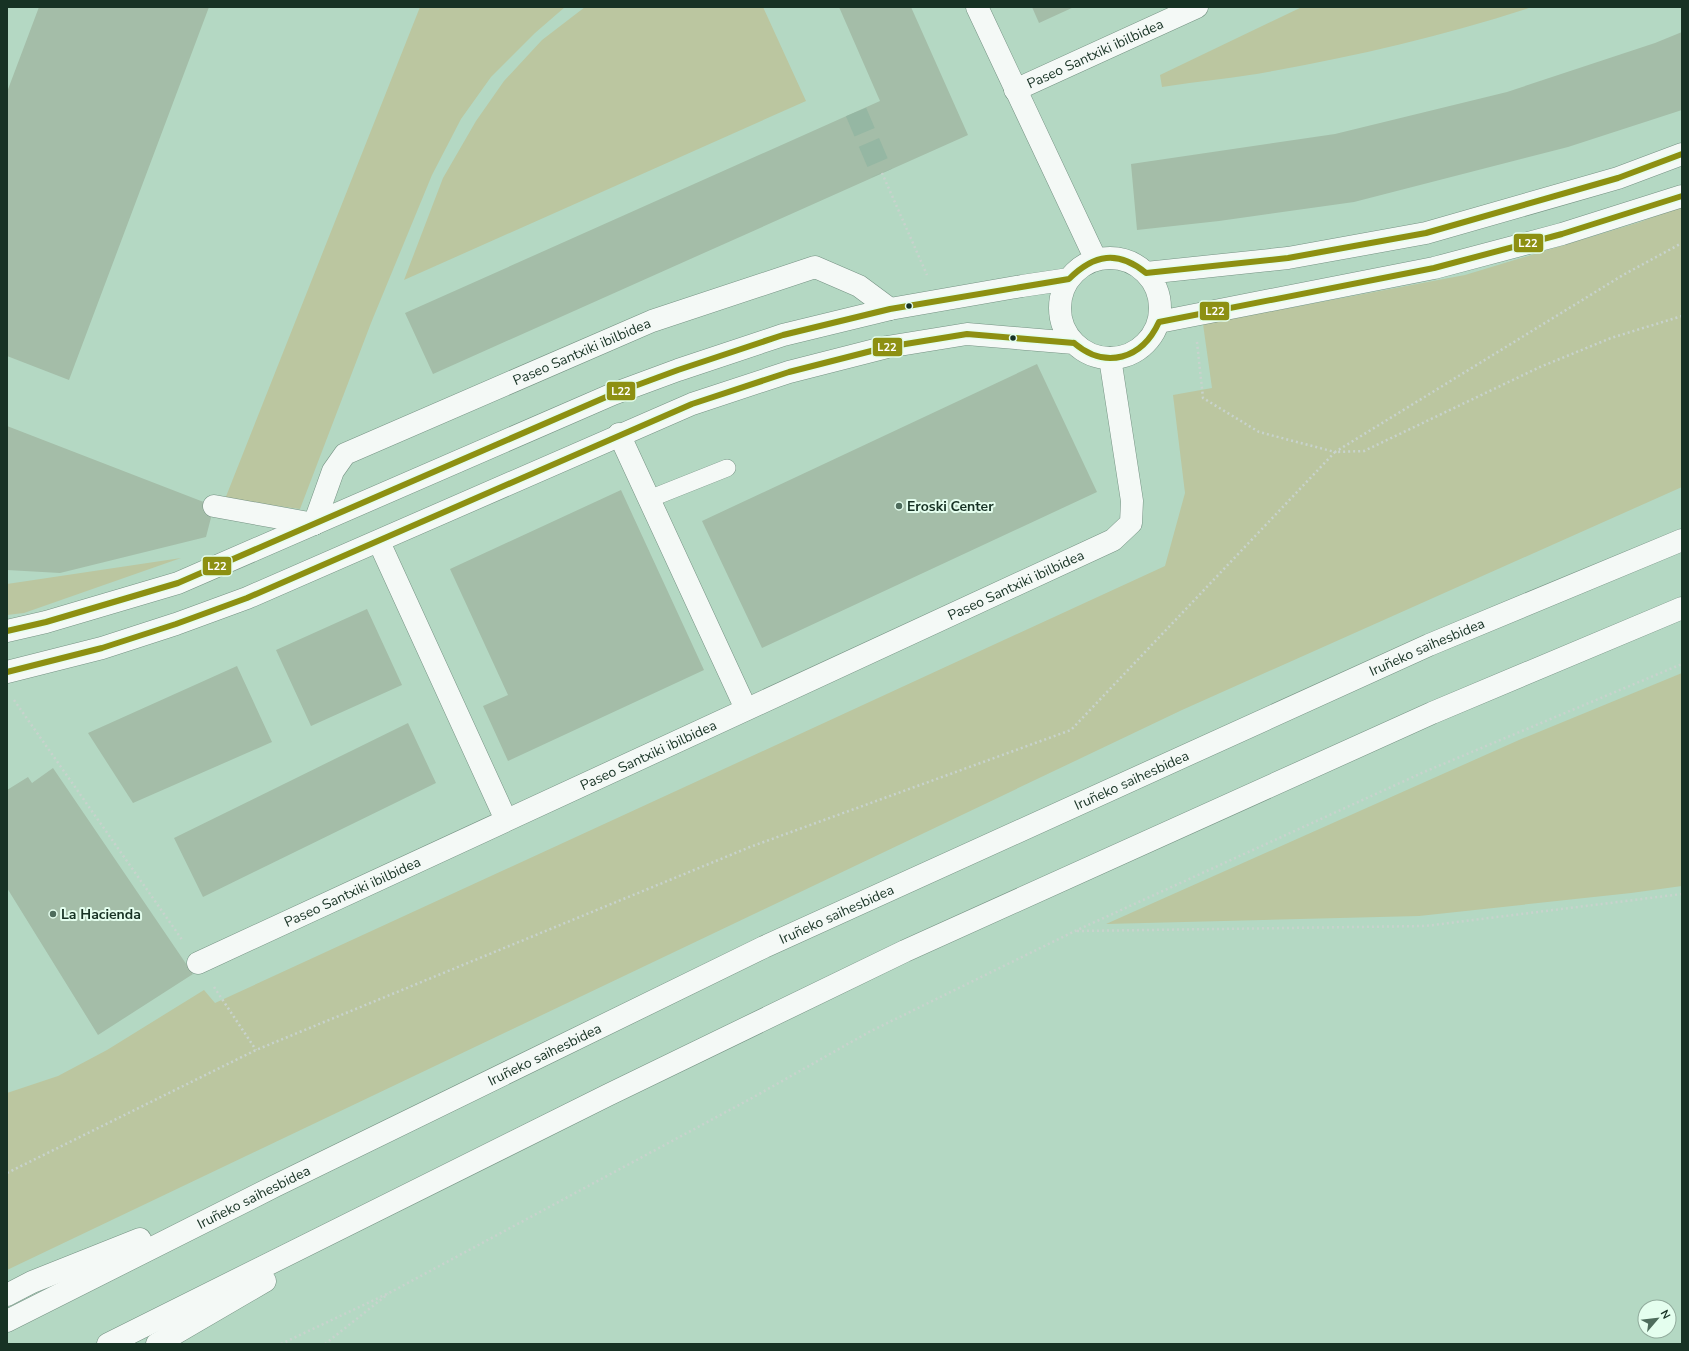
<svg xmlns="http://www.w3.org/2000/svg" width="1689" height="1351" font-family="'Nunito Sans',sans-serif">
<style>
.green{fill:#bbc6a0}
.building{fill:#a4bda8}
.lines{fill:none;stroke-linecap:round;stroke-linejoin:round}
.pedestrian-tunnel{stroke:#95b7a3;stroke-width:22;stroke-dasharray:22 11;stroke-linecap:butt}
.service-casing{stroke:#759283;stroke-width:18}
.pedestrian-casing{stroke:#759283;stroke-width:23}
.minor-casing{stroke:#759283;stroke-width:23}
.tertiary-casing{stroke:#759283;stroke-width:23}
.motorway-casing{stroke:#759283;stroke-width:23}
.path{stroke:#c8d3cd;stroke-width:2.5;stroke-dasharray:2 3;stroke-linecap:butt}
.service{stroke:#f4f9f6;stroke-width:17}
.pedestrian{stroke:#f4f9f6;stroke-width:22}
.minor{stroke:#f4f9f6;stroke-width:22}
.tertiary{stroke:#f4f9f6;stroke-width:22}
.motorway{stroke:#f4f9f6;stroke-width:22}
.bus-1-casing{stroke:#e4feee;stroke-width:9}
.bus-1{stroke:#8d9012;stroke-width:6}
.bus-dot{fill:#173224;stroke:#e4feee;stroke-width:1.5}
.poi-dot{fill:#4e6c5c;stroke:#e4feee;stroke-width:1.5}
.labels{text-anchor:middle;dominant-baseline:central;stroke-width:4;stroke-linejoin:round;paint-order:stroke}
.street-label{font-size:14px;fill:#173224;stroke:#e4feee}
.poi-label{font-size:14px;font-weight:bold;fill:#173224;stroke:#e4feee;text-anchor:start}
.line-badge{stroke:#e4feee;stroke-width:1.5}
.badge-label{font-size:11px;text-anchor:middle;font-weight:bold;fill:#fff}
</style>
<rect width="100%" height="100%" fill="#b4d8c3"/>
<path class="green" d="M 420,7 L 565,7 L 535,33 L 491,77 L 461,119 L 432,175 L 371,323 L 300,509 L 225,499 Z
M 585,7 L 763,7 L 806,101 L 404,280 L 443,178 L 476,121 L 504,81 L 542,40 Z
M 1302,7 L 1532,7 C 1448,35 1360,55 1273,71 C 1236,78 1199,81 1162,87 L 1160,75 Z
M 1682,206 L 1682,487 L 1182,710 L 7,1270 L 7,1093 L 58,1076 L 107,1050 L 204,990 L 215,1003 L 1165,566 L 1185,493 L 1173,395 L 1212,388 L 1203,324 L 1465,275 L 1640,222 Z
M 181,558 L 24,613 L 7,615 L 7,584 Z
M 1682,673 L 1682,886 L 1631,893 L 1419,916 L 1106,924 L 1519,740 Z"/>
<path class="building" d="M 39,7 L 209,7 L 69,380 L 7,356 L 7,92 Z
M 839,7 L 911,7 L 968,135 L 433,374 L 405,313 L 880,101 Z
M 1032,7 L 1074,7 L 1039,23 Z
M 1682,32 L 1682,110 L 1568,147 L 1354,202 L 1219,221 L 1137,230 L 1131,164 L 1335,134 L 1507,92 L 1655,43 Z
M 1037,364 L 1097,492 L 762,648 L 702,521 Z
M 7,426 L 214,506 L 206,537 L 60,573 L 7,570 Z
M 621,490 L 704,670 L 508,761 L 483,706 L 508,695 L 450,569 Z
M 367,609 L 402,685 L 311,726 L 276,650 Z
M 237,666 L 272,742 L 133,803 L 88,733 Z
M 408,723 L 436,783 L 203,897 L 174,838 Z
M 53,768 L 193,974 L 98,1035 L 7,888 L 7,790 L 28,777 L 32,783 Z"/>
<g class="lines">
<path class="pedestrian-tunnel" d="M 856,112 L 882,173"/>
<g class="service-casing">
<path id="service" d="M 649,499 L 727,468"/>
</g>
<g class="pedestrian-casing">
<path id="pedestrian" d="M 214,506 L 314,524"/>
</g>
<g class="minor-casing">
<g id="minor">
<path id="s1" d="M 1015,90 L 1197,7"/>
<path d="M 619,434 L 746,709"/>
<path id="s2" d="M 314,524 L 333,471 L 345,454 L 652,321 L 815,267 L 859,286 L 890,309"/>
<path d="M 379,542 L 506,820"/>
<path id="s3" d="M 198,963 L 1113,540 L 1131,523 L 1132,501 L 1110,358"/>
</g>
</g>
<g class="tertiary-casing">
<path id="tertiary" d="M 977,7 L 1096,260
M1060 308a50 50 0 1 1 100 0a50 50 0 1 1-100 0Z
M 1146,273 L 1288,258 L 1426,233 L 1618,178 L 1682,154
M 1159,322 L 1434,268 L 1562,234 L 1682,196
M 7,631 L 46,622 L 178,583 L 613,394 L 678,370 L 783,335 L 890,309 L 1022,286 L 1069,279
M 7,672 L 102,648 L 176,624 L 247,598 L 692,404 L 789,372 L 887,347 L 967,334 L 1074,343"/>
</g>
<g class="motorway-casing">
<g id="motorway">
<path d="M 7,1295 L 32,1282 L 140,1239"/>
<path id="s4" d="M 7,1321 L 275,1186 L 764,947 L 1429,645 L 1682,540"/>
<path d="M 108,1344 L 608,1095 L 905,951 L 1432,713 L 1682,608"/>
<path d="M 157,1344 L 265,1281"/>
</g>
</g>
<path class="path" d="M 882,173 L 927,275
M 1197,342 L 1203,398 L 1259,432 L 1335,452 L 1623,275 L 1682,243
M 14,700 L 183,941
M 1077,931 L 1425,926 L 1682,894
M 214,987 L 256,1050
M 7,1173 L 256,1050 L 750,847 L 1071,730 L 1335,452 L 1364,451 L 1540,367 L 1611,338 L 1682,316
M 281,1344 L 391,1292 L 752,1098 L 869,1032 L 1075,931 L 1424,772 L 1682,664
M 325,1344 L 388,1294"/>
<use href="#service" class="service"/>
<use href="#pedestrian" class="pedestrian"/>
<use href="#minor" class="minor"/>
<use href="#tertiary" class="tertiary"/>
<use href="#motorway" class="motorway"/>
<g class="bus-1-casing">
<path id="bus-1" d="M 1074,343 C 1106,370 1142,359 1159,322 L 1434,268 L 1562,234 L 1682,196
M 7,631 L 46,622 L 178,583 L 613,394 L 678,370 L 783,335 L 890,309 L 1069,279 C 1094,254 1118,250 1146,273 L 1288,258 L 1426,233 L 1618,178 L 1682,154
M 7,672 L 102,648 L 176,624 L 247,598 L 692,404 L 789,372 L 887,347 L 967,334 L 1074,343"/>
</g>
<use href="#bus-1" class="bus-1"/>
</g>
<g class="bus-dot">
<circle cx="909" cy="306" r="3.5"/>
<circle cx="1013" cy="338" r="3.5"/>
</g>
<g class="poi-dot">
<circle cx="899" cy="506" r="4"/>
<circle cx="53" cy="914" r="4"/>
</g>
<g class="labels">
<g class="street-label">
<text stroke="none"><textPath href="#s1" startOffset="88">Paseo Santxiki ibilbidea</textPath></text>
<text stroke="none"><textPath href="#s2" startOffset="335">Paseo Santxiki ibilbidea</textPath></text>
<text stroke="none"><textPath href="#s3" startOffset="901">Paseo Santxiki ibilbidea</textPath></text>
<text stroke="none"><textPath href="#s4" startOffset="1572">Iruñeko saihesbidea</textPath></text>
<text stroke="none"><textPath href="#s3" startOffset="496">Paseo Santxiki ibilbidea</textPath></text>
<text stroke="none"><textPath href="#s4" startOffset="1248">Iruñeko saihesbidea</textPath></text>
<text stroke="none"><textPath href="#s3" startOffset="170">Paseo Santxiki ibilbidea</textPath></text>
<text stroke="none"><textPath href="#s4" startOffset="924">Iruñeko saihesbidea</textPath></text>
<text stroke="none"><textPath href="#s4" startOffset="600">Iruñeko saihesbidea</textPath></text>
<text stroke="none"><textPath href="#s4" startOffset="276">Iruñeko saihesbidea</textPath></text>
</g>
<g class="poi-label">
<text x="907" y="506">Eroski Center</text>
<text x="61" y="914">La Hacienda</text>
</g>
</g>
<g class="line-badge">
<rect x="1513" y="233" width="31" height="20" rx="4" fill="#8d9012"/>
<rect x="1199" y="301" width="31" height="20" rx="4" fill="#8d9012"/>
<rect x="872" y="337" width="31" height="20" rx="4" fill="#8d9012"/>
<rect x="606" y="381" width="30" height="20" rx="4" fill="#8d9012"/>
<rect x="202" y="556" width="30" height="20" rx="4" fill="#8d9012"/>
</g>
<g class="badge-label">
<text x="1528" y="247">L22</text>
<text x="1215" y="315">L22</text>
<text x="887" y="351">L22</text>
<text x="621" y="395">L22</text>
<text x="217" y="570">L22</text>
</g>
<rect width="1689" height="1351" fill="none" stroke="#173224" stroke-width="16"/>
<g transform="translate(1657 1319) rotate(62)"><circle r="19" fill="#e4feee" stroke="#92ac9d"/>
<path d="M0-3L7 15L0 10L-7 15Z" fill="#4e6c5c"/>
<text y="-6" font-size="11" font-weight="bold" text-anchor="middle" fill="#173224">N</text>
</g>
</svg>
